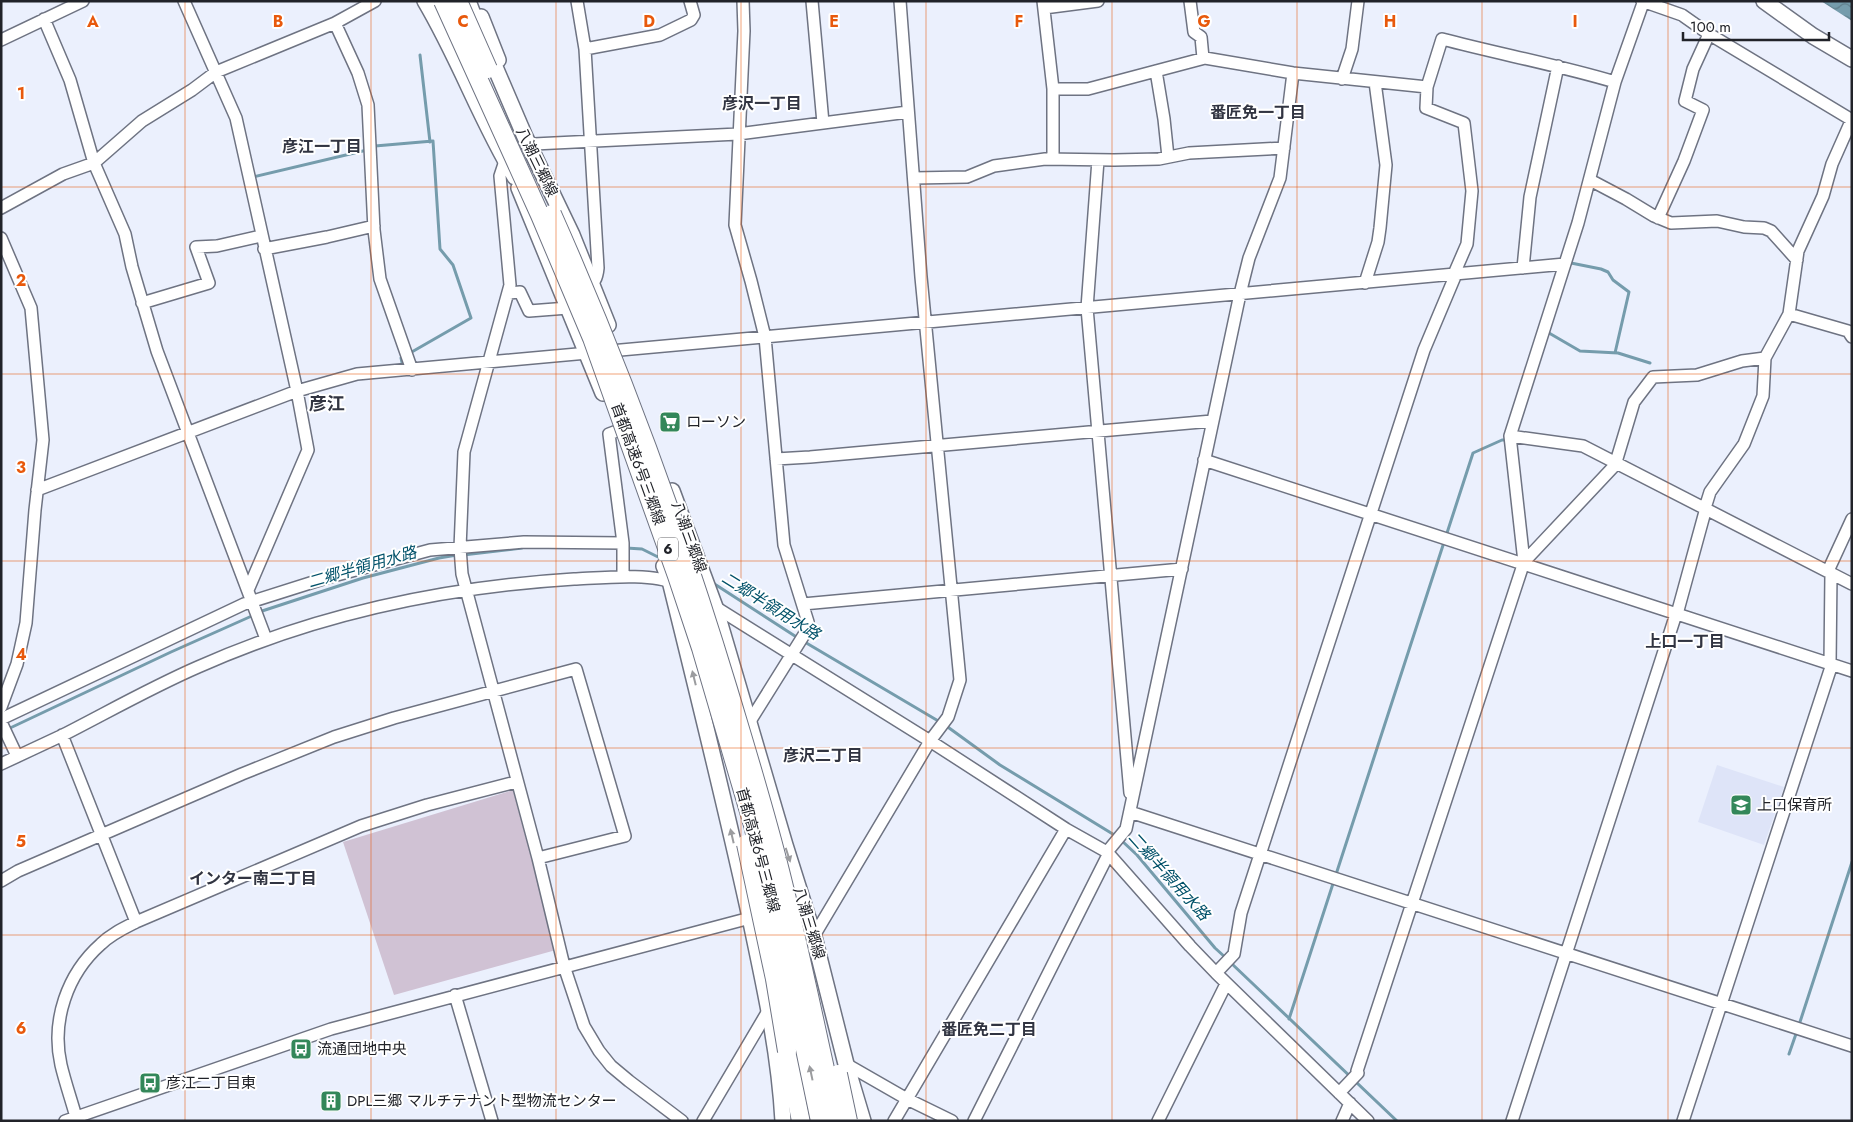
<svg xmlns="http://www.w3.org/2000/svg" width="1853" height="1122" font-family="Jost,'Noto Sans JP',sans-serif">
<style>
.built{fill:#dee4f8}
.park{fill:#d0c2d4}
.water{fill:url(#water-waves)}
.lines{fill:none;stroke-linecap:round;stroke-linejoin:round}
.stream{stroke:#759cac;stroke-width:3}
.minor-casing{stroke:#6e7382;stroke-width:14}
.major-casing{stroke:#6e7382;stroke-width:18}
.highway-casing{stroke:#6e7382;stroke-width:20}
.minor{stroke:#fff;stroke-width:11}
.major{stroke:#fff;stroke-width:15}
.highway{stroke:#fff;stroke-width:18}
.highway-bridge-casing{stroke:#6e7382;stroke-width:20;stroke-linecap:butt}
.highway-bridge{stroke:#fff;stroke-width:18}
.oneway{fill:#9b9c9f}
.grid{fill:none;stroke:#e8590c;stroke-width:1;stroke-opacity:0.55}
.labels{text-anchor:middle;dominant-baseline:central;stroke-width:4;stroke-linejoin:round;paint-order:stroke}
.shield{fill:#fff;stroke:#646569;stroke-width:1}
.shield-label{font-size:14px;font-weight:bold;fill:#212329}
.street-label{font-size:15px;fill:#212329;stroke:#fff}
.poi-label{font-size:15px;fill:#212329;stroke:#fff;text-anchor:start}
.neighbourhood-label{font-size:16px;font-weight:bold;fill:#313441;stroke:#fff}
.water-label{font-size:16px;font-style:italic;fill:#005169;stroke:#fff}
.quarter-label{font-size:18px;font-weight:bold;fill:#313441;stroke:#fff}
.grid-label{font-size:16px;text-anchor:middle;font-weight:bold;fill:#e8590c;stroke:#fff;stroke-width:4;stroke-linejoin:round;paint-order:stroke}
</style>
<defs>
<pattern id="water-waves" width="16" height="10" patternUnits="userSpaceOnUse" patternTransform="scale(1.25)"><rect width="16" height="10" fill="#759cac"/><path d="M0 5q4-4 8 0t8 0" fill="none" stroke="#607f8c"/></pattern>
</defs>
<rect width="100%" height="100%" fill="#ebf0fd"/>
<path class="built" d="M 1717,765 L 1784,787 L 1764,845 L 1698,822 Z"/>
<path class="park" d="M 513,790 L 556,950 L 394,995 L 343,842 Z"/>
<path class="water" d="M 1821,1 L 1852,1 L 1852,21 Z"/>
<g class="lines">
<path class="stream" d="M 420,55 L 430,142
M 372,148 L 375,146 L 433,141 L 440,249 L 453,265 L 471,318 L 410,353
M 253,177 L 367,150
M 1571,263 L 1601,269 L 1608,272 L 1613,280 L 1629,292 L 1615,353
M 1549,333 L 1580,351 L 1618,353 L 1650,363
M 403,367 L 401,358 L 404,356
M 626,548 L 642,549 L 664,560
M 463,555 L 522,548
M 713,583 L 798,638
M 259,612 L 363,578 L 439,558 L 457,555
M 803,641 L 940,722
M 945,725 L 1000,765 L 1116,836
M 8,729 L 171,652 L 254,615
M 1121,840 L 1137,855 L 1215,948 L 1226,958
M 1231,963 L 1397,1121
M 1289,1019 L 1473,453 L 1502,440 L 1509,440
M 1799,1025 L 1852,862
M 1789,1054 L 1797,1031"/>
<g class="minor-casing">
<path id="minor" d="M 184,1 L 236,118 L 297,391 L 308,450 L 248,590
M 375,1 L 335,23 L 358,73 L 368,105 L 374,230 L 380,279 L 412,370
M 577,1 L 585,49 L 598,268 C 597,278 595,283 586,287
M 743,1 L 744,31 L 735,225 L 751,281 L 765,337 L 784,545 L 808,622 L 807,630 L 747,726
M 812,1 L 823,123
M 1043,1 L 1053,89 L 1053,159
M 1190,1 L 1194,32 L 1201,37 L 1203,58
M 1642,1 L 1682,15 L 1709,34 L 1852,120
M 1044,8 L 1098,1
M 44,19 L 70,80 L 94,163 L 125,234 L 132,267 L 157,351 L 266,639
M 1,40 L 83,1
M 585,49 L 660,35 L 691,20 L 694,15 L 690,1
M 1156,71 L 1164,119 L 1168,157
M 1342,79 L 1352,49 L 1358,1
M 1053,89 L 1088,89 L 1205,58 L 1293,73 L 1427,87
M 534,144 L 738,134 L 908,112
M 1098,160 L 1087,308 L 1130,793
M 505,161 L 500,176 L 510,285 L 464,452 L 460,548 L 462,574 L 538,858 L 564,966 L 584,1026 L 599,1051 L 611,1066 L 629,1081 L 682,1121
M 914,178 L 967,177 L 994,166 L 1045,159 L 1114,160 L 1159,159 L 1189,153 L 1284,148
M 1590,180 L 1626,199 L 1654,216 L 1671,223 L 1717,221 L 1744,227 L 1764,228 L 1771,231 L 1797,260
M 1,208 L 63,174 L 94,163 L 142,121 L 192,90 L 216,72 L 335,23
M 1658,218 L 1684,161 L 1703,110 L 1685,101 L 1693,69 L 1709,34
M 1,238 L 31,308 L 43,440 L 35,510 L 26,623 L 17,664 L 1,707
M 264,249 L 327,237 L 374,226
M 1523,268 L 1530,197 L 1558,66
M 1454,274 L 1467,244 L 1472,191 L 1464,123 L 1426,108 L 1427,87 L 1442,39 C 1499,54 1558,65 1615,82
M 1365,283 L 1378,242 L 1380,228 L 1386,165 L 1375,82
M 509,293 L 520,292 L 529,311 L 568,308
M 142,303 L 209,283 L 196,247 L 217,246 L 261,236
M 1789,314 L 1848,331 L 1852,337
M 617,431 L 609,434 L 623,543 L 623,577
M 1510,436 L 1583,446 L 1852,584
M 776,459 L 810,457 L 1212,421
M 1204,460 L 1852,671
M 1616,462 L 1634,402 L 1653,377 L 1697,375 L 1742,361 L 1765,358
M 37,490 L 297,391 L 357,374 L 1565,264
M 1705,508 L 1710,492 L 1744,444 L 1763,396 L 1765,358 L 1789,314 L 1798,251 L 1823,196 L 1832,164 L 1852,119
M 1524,562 L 1510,436 L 1578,223 L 1615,82 L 1643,3
M 1522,564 L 1617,463
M 1828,571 L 1852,519
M 803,604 L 1182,569
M 712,605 L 930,741 L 1066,829 L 1107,852 L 1190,946 L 1216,973 L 1368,1121
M 1677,614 L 1706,508
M 1830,664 L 1831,573
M 1,719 L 244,604 L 326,578 L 430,550 L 524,542 L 623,543
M 1,722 L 17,756
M 62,735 L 136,922
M 1,764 C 22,754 42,745 63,735 C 108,712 152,687 198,667 C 317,614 444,587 574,579 C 598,578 654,572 675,584
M 1130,812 L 1852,1046
M 1107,852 L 1126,829 L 1240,294 L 1249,258 L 1280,178 L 1293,73
M 1,881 L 18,871 L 242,774 L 334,737 L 394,718 L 576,669 L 625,836 L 538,858
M 799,961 L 930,741 L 948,717 L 960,680 L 921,277 L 900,1
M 1216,973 L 1234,954 L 1241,913 L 1424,350 L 1456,274
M 455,995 L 492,1121
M 846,1064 L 907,1099 L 952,1121
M 1357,1071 L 1523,565
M 1339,1093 L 1358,1073
M 76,1117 C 71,1099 65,1082 61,1065 C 51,1021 67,974 101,944 C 111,934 124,928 136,922 L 361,826 L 427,805 L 516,782
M 65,1121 L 331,1029 L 750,918 L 756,915
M 703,1121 L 771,1006
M 894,1121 L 1066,829
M 974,1121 L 1109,853
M 1158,1121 L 1226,984
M 1342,1121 L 1350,1103
M 1512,1121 L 1676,614
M 1683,1121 L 1832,664"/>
</g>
<g class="major-casing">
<path id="major" d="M 425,1 C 459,58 481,121 515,177
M 468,1 L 479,30
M 1764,1 L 1813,36 L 1852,59
M 481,17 L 498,60
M 489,53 L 525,137 L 572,235 L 608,325
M 519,188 L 603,393
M 672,491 L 715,607 L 785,845 L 814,937 L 846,1064 L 863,1121
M 664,566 L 670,581 C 697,690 724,799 748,908 C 763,980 779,1048 783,1121"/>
</g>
<g class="highway-casing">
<path id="highway" d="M 787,1051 L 801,1121"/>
</g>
<use href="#minor" class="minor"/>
<use href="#major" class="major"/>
<use href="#highway" class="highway"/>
<g class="highway-bridge-casing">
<path id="highway-bridge" d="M 443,1 L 540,215 L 592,338 L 677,576 L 701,648 L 753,825 L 786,958 L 820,1121
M 458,1 L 488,69
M 552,214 C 621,369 679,527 728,689 C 746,749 765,810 780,871 C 798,942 813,1015 829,1087 L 834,1121
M 746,844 L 775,979 L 787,1051
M 838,1074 L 848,1121"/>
</g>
<use href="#highway-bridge" class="highway-bridge"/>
</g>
<defs><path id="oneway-solid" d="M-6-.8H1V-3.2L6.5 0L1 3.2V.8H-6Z" transform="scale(1.25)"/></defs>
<g class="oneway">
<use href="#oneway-solid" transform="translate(694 678) rotate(-104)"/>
<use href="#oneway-solid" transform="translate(732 836) rotate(-103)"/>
<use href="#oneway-solid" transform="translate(788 855) rotate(72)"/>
<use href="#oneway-solid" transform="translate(811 1073) rotate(-102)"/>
</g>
<path class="grid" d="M 185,1 L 185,1121M 371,1 L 371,1121M 556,1 L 556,1121M 741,1 L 741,1121M 926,1 L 926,1121M 1112,1 L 1112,1121M 1297,1 L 1297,1121M 1482,1 L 1482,1121M 1668,1 L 1668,1121M 1,187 L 1852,187M 1,374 L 1852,374M 1,561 L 1852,561M 1,748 L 1852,748M 1,935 L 1852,935"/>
<defs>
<g id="supermarket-square" transform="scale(1.125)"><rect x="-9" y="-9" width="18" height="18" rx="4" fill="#338759" stroke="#fff"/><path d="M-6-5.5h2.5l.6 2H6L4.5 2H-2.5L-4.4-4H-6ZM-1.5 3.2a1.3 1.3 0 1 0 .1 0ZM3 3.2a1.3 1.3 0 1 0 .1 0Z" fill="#fff"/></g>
<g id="school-square" transform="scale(1.125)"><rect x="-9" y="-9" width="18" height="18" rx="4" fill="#338759" stroke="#fff"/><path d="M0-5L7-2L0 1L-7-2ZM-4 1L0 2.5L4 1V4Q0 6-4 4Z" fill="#fff"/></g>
<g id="bus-square" transform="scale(1.125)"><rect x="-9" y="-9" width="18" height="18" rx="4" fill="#338759" stroke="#fff"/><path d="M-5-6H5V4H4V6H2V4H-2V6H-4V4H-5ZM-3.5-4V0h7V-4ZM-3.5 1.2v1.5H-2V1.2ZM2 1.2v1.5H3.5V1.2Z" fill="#fff"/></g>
<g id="building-square" transform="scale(1.125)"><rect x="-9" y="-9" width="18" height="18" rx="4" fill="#338759" stroke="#fff"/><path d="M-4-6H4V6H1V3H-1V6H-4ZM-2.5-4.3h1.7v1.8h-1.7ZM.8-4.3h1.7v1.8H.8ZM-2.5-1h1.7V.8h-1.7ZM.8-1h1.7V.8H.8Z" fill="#fff"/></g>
</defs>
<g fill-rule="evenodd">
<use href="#supermarket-square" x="670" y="422"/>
<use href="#school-square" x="1741" y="805"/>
<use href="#bus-square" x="301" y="1049"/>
<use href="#bus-square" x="150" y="1083"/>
<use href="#building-square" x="331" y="1101"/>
</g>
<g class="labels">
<rect class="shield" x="658" y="537.5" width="20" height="23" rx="4"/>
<g class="shield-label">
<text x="668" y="549">6</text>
</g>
<g class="street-label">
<text transform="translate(537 162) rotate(64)">八潮三郷線</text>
<text transform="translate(638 464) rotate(70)">首都高速6号三郷線</text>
<text transform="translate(689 537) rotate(70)">八潮三郷線</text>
<text transform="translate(758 850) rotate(75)">首都高速6号三郷線</text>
<text transform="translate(809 923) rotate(73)">八潮三郷線</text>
</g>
<g class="poi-label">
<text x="686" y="422">ローソン</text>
<text x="1757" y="805">上口保育所</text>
<text x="317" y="1049">流通団地中央</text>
<text x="166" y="1083">彦江二丁目東</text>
<text x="347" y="1101">DPL三郷 マルチテナント型物流センター</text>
</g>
<g class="neighbourhood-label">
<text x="762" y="103">彦沢一丁目</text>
<text x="1258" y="112">番匠免一丁目</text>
<text x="322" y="146">彦江一丁目</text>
<text x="1685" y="641">上口一丁目</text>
<text x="823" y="755">彦沢二丁目</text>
<text x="253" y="878">インター南二丁目</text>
<text x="989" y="1029">番匠免二丁目</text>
</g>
<g class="water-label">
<text transform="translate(362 567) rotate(-16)">二郷半領用水路</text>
<text transform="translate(771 606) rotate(32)">二郷半領用水路</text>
<text transform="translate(1169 876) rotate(48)">二郷半領用水路</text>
</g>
<g class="quarter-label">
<text x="327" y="404">彦江</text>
</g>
</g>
<g class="grid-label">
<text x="93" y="27">A</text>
<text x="278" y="27">B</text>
<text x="463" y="27">C</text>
<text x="649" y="27">D</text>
<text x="834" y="27">E</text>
<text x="1019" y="27">F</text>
<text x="1204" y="27">G</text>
<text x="1390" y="27">H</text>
<text x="1575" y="27">I</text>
<text x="21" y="99">1</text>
<text x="21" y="286">2</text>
<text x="21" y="473">3</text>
<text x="21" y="660">4</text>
<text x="21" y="847">5</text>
<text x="21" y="1034">6</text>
</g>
<rect width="1853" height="1122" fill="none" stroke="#212329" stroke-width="5"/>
<path d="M1683 32v8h146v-8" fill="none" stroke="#212329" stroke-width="2.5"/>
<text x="1690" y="32" font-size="15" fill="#212329" stroke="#ffffff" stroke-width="4" paint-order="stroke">100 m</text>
</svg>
